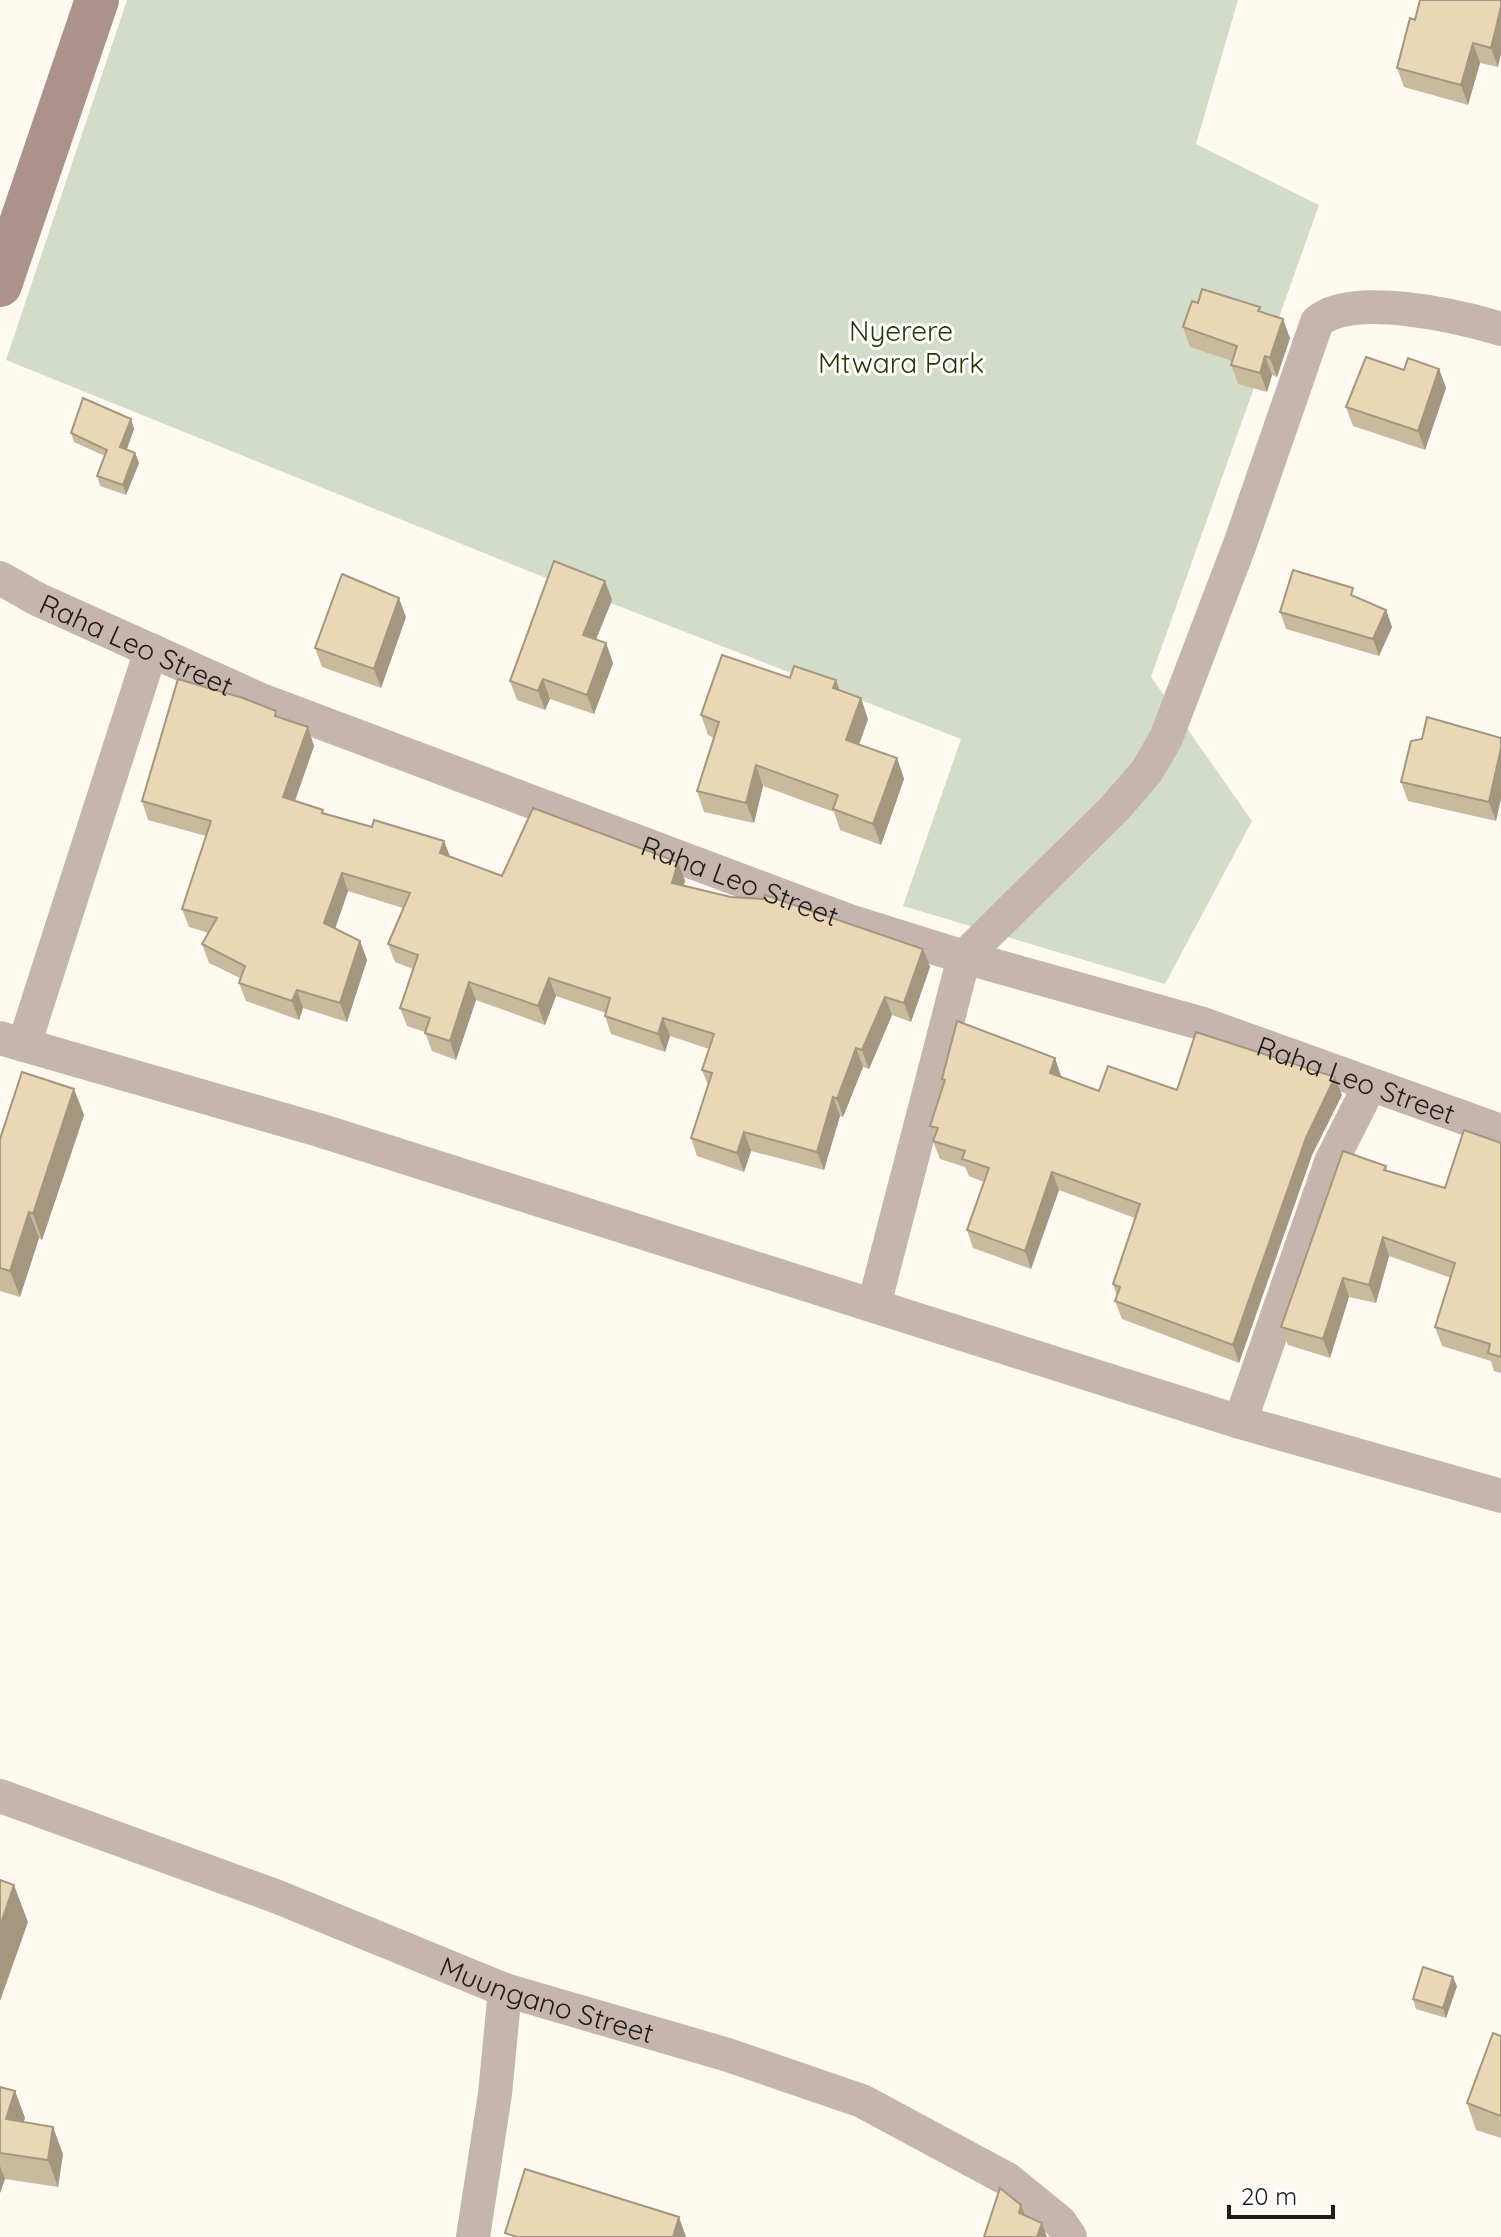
<svg xmlns="http://www.w3.org/2000/svg" width="1501" height="2237" font-family="Quicksand,sans-serif">
<style>
.green{fill:#d2dcc8}
.lines{fill:none;stroke-linecap:round;stroke-linejoin:round}
.street{stroke:#c6b4af;stroke-width:34}
.secondary{stroke:#ac928a;stroke-width:44}
.wall{fill:#c9b99d}
.shaded-wall{fill:#a4967f}
.building{fill:#ead7b6;stroke:#a4967f;stroke-width:2}
.labels{text-anchor:middle;dominant-baseline:central;stroke-width:6;stroke-linejoin:round;paint-order:stroke}
.park-label{font-size:28px;fill:#263903;stroke:#fff}
.street-label{font-size:28px;fill:#1e1c19;stroke:#fff}
</style>
<rect width="100%" height="100%" fill="#fefaf2"/>
<path class="green" d="M 127,0 L 1238,0 L 1196,144 L 1319,205 L 1151,677 L 1252,821 L 1165,984 L 903,906 L 961,739 L 536,574 L 6,360 Z"/>
<g class="lines">
<g class="street">
<path id="s1" d="M 0,578 L 37,599 L 261,700 L 849,921 L 964,957 L 1200,1023 L 1501,1131"/>
<path d="M 0,1038 L 319,1130 L 1240,1422 L 1501,1496"/>
<path d="M 24,1045 L 151,650"/>
<path d="M 874,1305 L 964,957 L 1114,809 L 1147,771 L 1166,738 L 1240,544 L 1317,322 C 1350,291 1459,316 1501,329"/>
<path d="M 1240,1422 L 1331,1162 L 1370,1085"/>
<path id="s2" d="M 0,1796 L 278,1897 L 505,1990 L 728,2055 L 862,2101 L 1007,2179 L 1060,2222 L 1070,2237"/>
<path d="M 473,2237 L 495,2094 L 505,1990"/>
</g>
<path class="secondary" d="M 0,285 L 97,0"/>
</g>
<path class="wall" d="M 1501,0 L 1498,67 L 1480,63 L 1468,105 L 1404,87 L 1397,68 L 1415,20 Z
M 1198,303 L 1260,307 L 1262,313 L 1290,338 L 1277,377 L 1272,375 L 1267,392 L 1238,384 L 1231,365 L 1232,361 L 1190,347 L 1183,327 Z
M 1439,369 L 1446,388 L 1425,450 L 1353,426 L 1346,407 L 1404,370 Z
M 131,419 L 134,429 L 127,449 L 135,453 L 139,463 L 126,495 L 100,486 L 97,476 L 105,456 L 74,442 L 71,433 Z
M 1356,597 L 1386,610 L 1392,627 L 1379,656 L 1286,629 L 1280,612 Z
M 612,600 L 596,640 L 606,643 L 613,663 L 594,714 L 550,699 L 545,710 L 517,700 L 510,681 Z
M 406,617 L 381,688 L 322,667 L 315,648 Z
M 790,678 L 836,680 L 840,691 L 868,719 L 859,745 L 897,758 L 904,779 L 881,845 L 840,830 L 834,812 L 763,786 L 754,823 L 704,812 L 697,791 L 714,738 L 708,735 L 701,715 Z
M 276,711 L 278,717 L 314,746 L 295,801 L 323,810 L 324,814 L 372,827 L 444,841 L 450,857 L 502,876 L 678,862 L 685,881 L 684,885 L 923,949 L 930,967 L 911,1022 L 892,1015 L 869,1069 L 863,1067 L 843,1117 L 840,1116 L 824,1170 L 751,1151 L 744,1172 L 697,1156 L 691,1138 L 708,1085 L 702,1070 L 709,1049 L 670,1036 L 665,1052 L 611,1034 L 605,1016 L 606,1013 L 556,996 L 545,1025 L 476,1000 L 456,1060 L 432,1051 L 425,1032 L 407,1026 L 400,1008 L 413,969 L 395,962 L 388,944 L 403,908 L 348,891 L 335,928 L 360,941 L 367,960 L 347,1022 L 303,1008 L 299,1020 L 246,1001 L 239,983 L 240,978 L 209,963 L 202,944 L 209,933 L 189,927 L 182,909 L 206,836 L 148,820 L 142,801 Z
M 1501,738 L 1501,798 L 1496,821 L 1408,801 L 1401,782 Z
M 1055,1058 L 1061,1077 L 1099,1091 L 1177,1090 L 1342,1095 L 1312,1155 L 1239,1363 L 1122,1319 L 1115,1301 L 1117,1296 L 1113,1284 L 1135,1218 L 1059,1190 L 1031,1269 L 973,1248 L 967,1230 L 984,1182 L 969,1176 L 965,1167 L 940,1159 L 933,1141 L 934,1138 L 930,1126 L 944,1083 L 942,1079 Z
M 74,1089 L 84,1115 L 42,1240 L 39,1238 L 20,1297 L 0,1291 L 0,1139 Z
M 1501,1143 L 1501,1373 L 1494,1371 L 1491,1361 L 1442,1346 L 1435,1327 L 1451,1278 L 1389,1256 L 1376,1303 L 1349,1297 L 1330,1358 L 1288,1345 L 1281,1327 L 1386,1166 L 1387,1170 L 1445,1188 Z
M 1457,1986 L 1446,2018 L 1416,2009 L 1413,1999 Z
M 1501,2036 L 1501,2138 L 1476,2130 L 1467,2103 Z
M 0,2087 L 15,2091 L 25,2118 L 23,2122 L 63,2154 L 58,2187 L 5,2179 L 0,2193 Z"/>
<path class="shaded-wall" d="M 1501,7 L 1501,54 L 1498,67 L 1491,48 Z
M 1473,43 L 1480,63 L 1468,105 L 1461,85 Z
M 1283,319 L 1290,338 L 1277,377 L 1270,358 Z
M 1265,356 L 1272,375 L 1267,392 L 1260,373 Z
M 1439,369 L 1446,388 L 1425,450 L 1418,431 Z
M 131,419 L 134,429 L 124,457 L 120,447 Z
M 135,453 L 139,463 L 126,495 L 123,485 Z
M 605,581 L 612,600 L 590,654 L 583,635 Z
M 399,598 L 406,617 L 381,688 L 374,669 Z
M 1386,610 L 1392,627 L 1379,656 L 1373,639 Z
M 606,643 L 613,663 L 594,714 L 587,695 Z
M 543,679 L 550,699 L 545,710 L 538,691 Z
M 836,680 L 843,700 L 833,688 Z
M 861,698 L 868,719 L 853,761 L 846,740 Z
M 308,727 L 314,746 L 290,815 L 283,797 Z
M 1501,748 L 1501,798 L 1496,821 L 1489,802 Z
M 897,758 L 904,779 L 881,845 L 873,824 Z
M 756,765 L 763,786 L 754,823 L 746,803 Z
M 444,841 L 451,859 L 440,853 Z
M 678,862 L 685,881 L 679,901 L 672,883 Z
M 342,873 L 348,891 L 331,941 L 324,923 Z
M 360,941 L 367,960 L 347,1022 L 340,1003 Z
M 923,949 L 930,967 L 911,1022 L 904,1003 Z
M 549,978 L 556,996 L 545,1025 L 538,1006 Z
M 469,982 L 476,1000 L 456,1060 L 450,1041 Z
M 297,990 L 303,1008 L 299,1020 L 292,1001 Z
M 885,997 L 892,1015 L 869,1069 L 862,1050 Z
M 663,1018 L 670,1036 L 665,1052 L 658,1034 Z
M 856,1048 L 863,1067 L 843,1117 L 837,1099 Z
M 1055,1058 L 1061,1076 L 1056,1091 L 1050,1073 Z
M 1335,1077 L 1342,1095 L 1312,1155 L 1239,1363 L 1233,1345 L 1306,1138 Z
M 74,1089 L 84,1115 L 42,1240 L 33,1214 Z
M 833,1097 L 840,1116 L 824,1170 L 817,1152 Z
M 744,1132 L 751,1151 L 744,1172 L 737,1153 Z
M 1052,1172 L 1059,1190 L 1031,1269 L 1025,1251 Z
M 29,1212 L 39,1238 L 20,1297 L 10,1271 Z
M 1383,1237 L 1389,1256 L 1376,1303 L 1369,1285 Z
M 1343,1278 L 1349,1297 L 1330,1358 L 1323,1339 Z
M 14,1885 L 28,1922 L 0,2001 L 0,1926 Z
M 1453,1977 L 1457,1986 L 1446,2018 L 1443,2008 Z
M 15,2091 L 25,2118 L 16,2146 L 6,2119 Z
M 53,2127 L 63,2154 L 58,2187 L 48,2160 Z
M 0,2166 L 5,2179 L 0,2193 Z
M 1021,2205 L 1027,2221 L 1019,2213 Z
M 679,2217 L 686,2237 L 673,2237 Z
M 1042,2223 L 1047,2237 L 1037,2237 Z"/>
<path class="building" d="M 1420,0 L 1501,0 L 1501,7 L 1491,48 L 1473,43 L 1461,85 L 1397,68 L 1410,18 L 1415,20 Z
M 1202,289 L 1260,307 L 1258,311 L 1283,319 L 1270,358 L 1265,356 L 1260,373 L 1231,365 L 1237,346 L 1183,327 L 1192,301 L 1198,303 Z
M 1366,357 L 1404,370 L 1408,358 L 1439,369 L 1418,431 L 1346,407 Z
M 83,398 L 131,419 L 120,447 L 135,453 L 123,485 L 97,476 L 107,450 L 71,433 Z
M 554,561 L 605,581 L 583,635 L 606,643 L 587,695 L 543,679 L 538,691 L 510,681 Z
M 1293,570 L 1353,588 L 1351,595 L 1386,610 L 1373,639 L 1280,612 Z
M 342,574 L 399,598 L 374,669 L 315,648 Z
M 722,655 L 790,678 L 794,666 L 836,680 L 833,688 L 861,698 L 846,740 L 897,758 L 873,824 L 833,809 L 838,795 L 756,765 L 746,803 L 697,791 L 719,722 L 701,715 Z
M 178,679 L 243,698 L 276,711 L 275,716 L 308,727 L 283,797 L 323,810 L 322,813 L 372,827 L 374,820 L 444,841 L 440,853 L 502,876 L 533,808 L 678,862 L 672,883 L 731,897 L 763,899 L 765,895 L 923,949 L 904,1003 L 885,997 L 862,1050 L 856,1048 L 837,1099 L 833,1097 L 817,1152 L 744,1132 L 737,1153 L 691,1138 L 712,1073 L 702,1070 L 714,1034 L 663,1018 L 658,1034 L 605,1016 L 610,998 L 549,978 L 538,1006 L 469,982 L 450,1041 L 425,1033 L 430,1018 L 400,1008 L 418,955 L 388,944 L 410,893 L 342,873 L 324,923 L 360,941 L 340,1003 L 297,990 L 292,1001 L 239,983 L 245,966 L 202,944 L 217,918 L 182,909 L 211,821 L 142,801 Z
M 1427,717 L 1501,738 L 1501,748 L 1489,802 L 1401,782 L 1411,741 L 1422,739 Z
M 957,1021 L 1055,1058 L 1050,1073 L 1099,1091 L 1108,1066 L 1177,1090 L 1196,1032 L 1335,1077 L 1306,1138 L 1233,1345 L 1115,1301 L 1120,1287 L 1113,1284 L 1140,1204 L 1052,1172 L 1025,1251 L 967,1230 L 989,1168 L 962,1159 L 965,1151 L 933,1141 L 938,1128 L 930,1126 L 945,1080 L 942,1079 Z
M 22,1072 L 74,1089 L 33,1214 L 29,1212 L 10,1271 L 0,1268 L 0,1139 Z
M 1464,1130 L 1501,1143 L 1501,1357 L 1488,1353 L 1490,1344 L 1435,1327 L 1455,1263 L 1383,1237 L 1369,1285 L 1343,1278 L 1323,1339 L 1281,1327 L 1343,1151 L 1386,1166 L 1384,1170 L 1445,1188 Z
M 0,1880 L 14,1885 L 0,1926 Z
M 1423,1967 L 1453,1977 L 1443,2008 L 1413,1999 Z
M 1493,2033 L 1501,2036 L 1501,2116 L 1467,2103 Z
M 0,2087 L 15,2091 L 6,2119 L 53,2127 L 48,2160 L 0,2153 Z
M 525,2169 L 679,2217 L 673,2237 L 517,2237 L 505,2233 Z
M 1000,2188 L 1021,2205 L 1019,2213 L 1042,2223 L 1037,2237 L 984,2237 Z"/>
<g class="labels">
<g class="park-label">
<text x="901" y="330">Nyerere<tspan x="901" dy="32">Mtwara Park</tspan></text>
</g>
<g class="street-label">
<text stroke="none"><textPath href="#s1" startOffset="152">Raha Leo Street</textPath></text>
<text stroke="none"><textPath href="#s1" startOffset="800">Raha Leo Street</textPath></text>
<text stroke="none"><textPath href="#s1" startOffset="1448">Raha Leo Street</textPath></text>
<text stroke="none"><textPath href="#s2" startOffset="584">Muungano Street</textPath></text>
</g>
</g>
<path d="M1229 2205v12h104v-12" fill="none" stroke="#1e1c19" stroke-width="4"/>
<text x="1241" y="2205" font-size="24" fill="#1e1c19" stroke="#ffffff" stroke-width="6" paint-order="stroke">20 m</text>
</svg>
